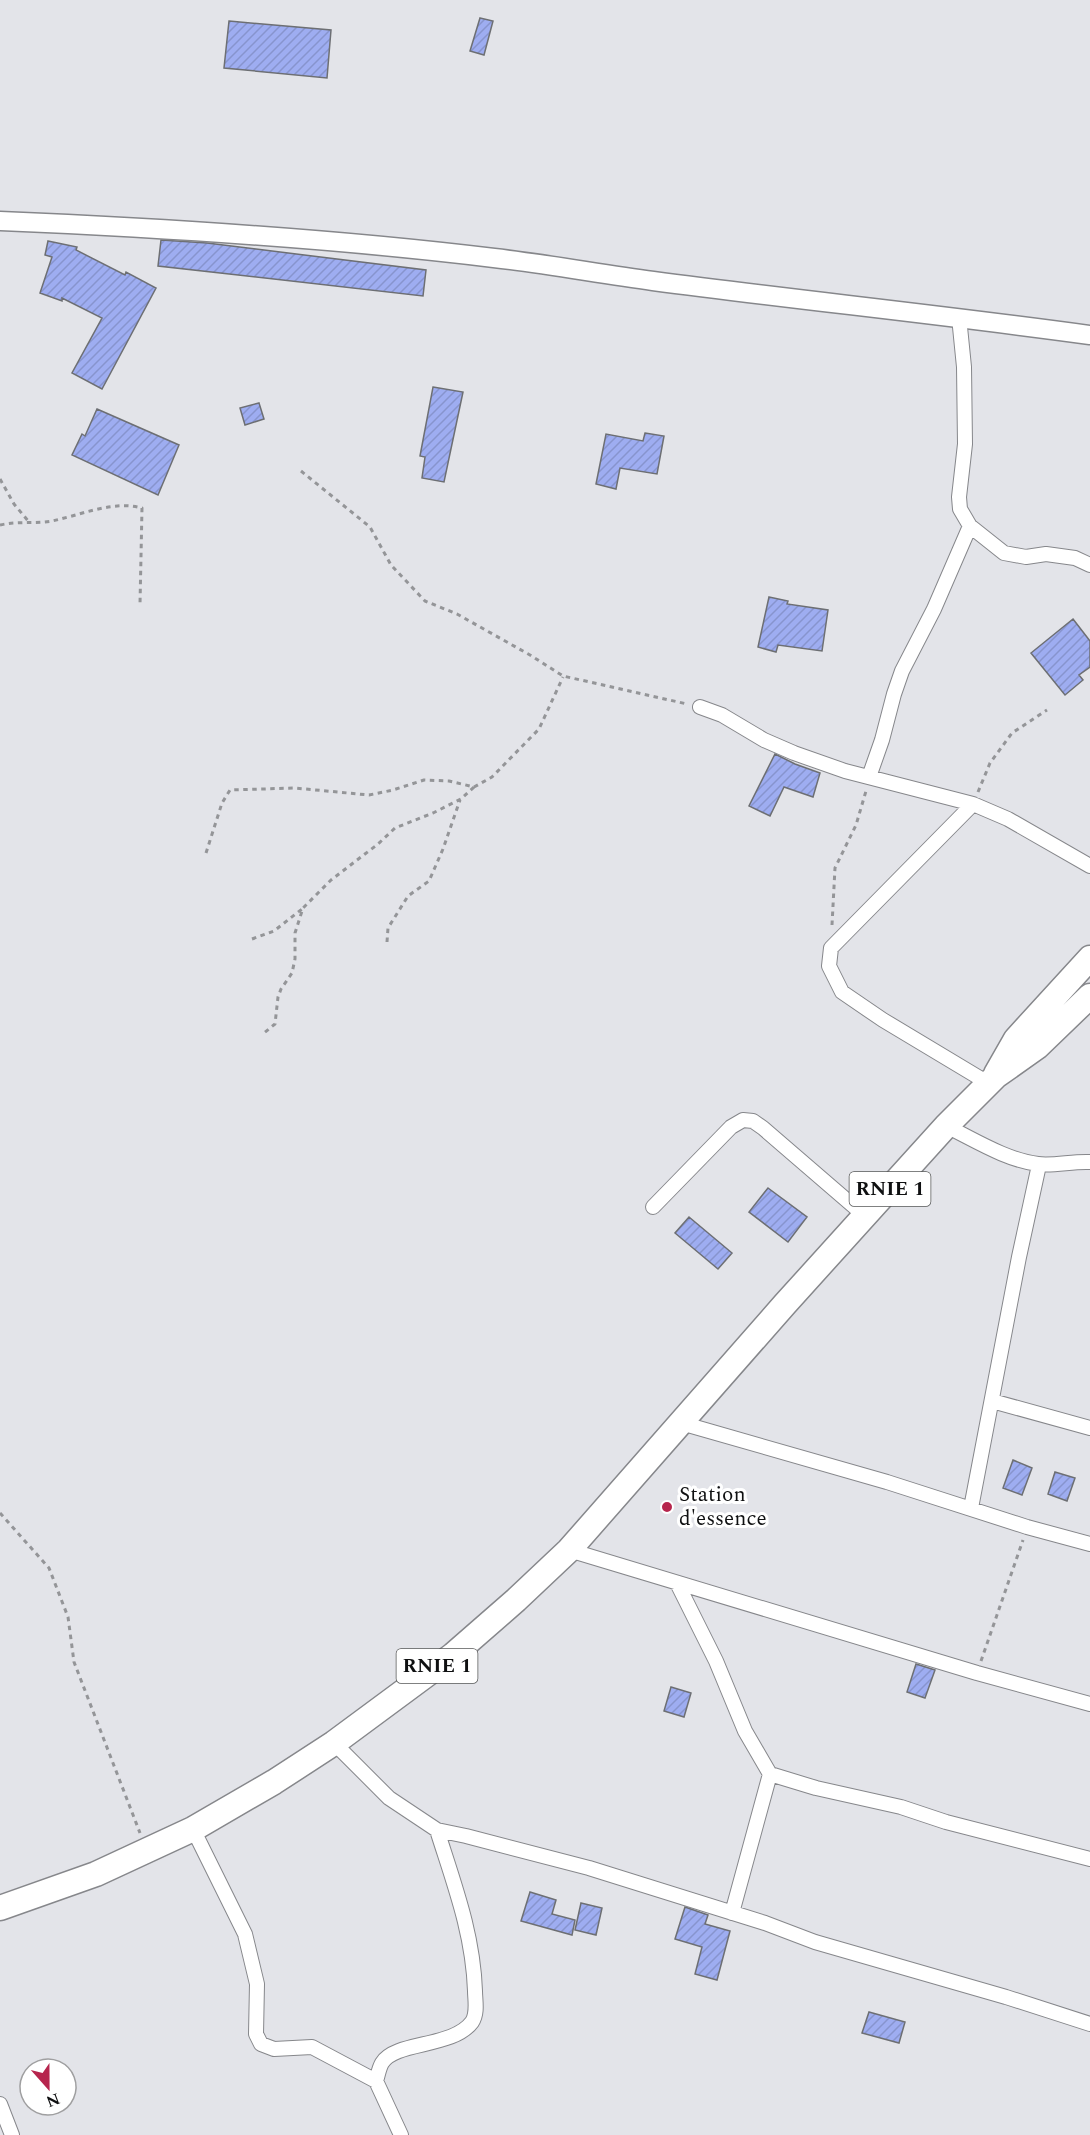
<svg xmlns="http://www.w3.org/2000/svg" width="1090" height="2135" font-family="Spectral,serif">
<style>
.building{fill:url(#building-hatch);stroke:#6d6f73;stroke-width:1.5}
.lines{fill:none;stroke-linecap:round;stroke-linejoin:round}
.minor-casing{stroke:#86878b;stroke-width:16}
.tertiary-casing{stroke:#86878b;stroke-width:21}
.trunk-casing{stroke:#86878b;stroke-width:27}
.path{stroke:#949598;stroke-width:3;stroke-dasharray:4.5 4.5;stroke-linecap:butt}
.minor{stroke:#fff;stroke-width:14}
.tertiary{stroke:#fff;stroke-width:18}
.trunk{stroke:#fff;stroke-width:24}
.poi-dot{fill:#b6254d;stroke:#fff;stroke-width:2}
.labels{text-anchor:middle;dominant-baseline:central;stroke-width:6;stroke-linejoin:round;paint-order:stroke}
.shield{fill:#fff;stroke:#575858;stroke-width:1.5}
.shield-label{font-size:20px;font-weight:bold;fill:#0f1011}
.poi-label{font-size:21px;fill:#0f1011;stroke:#fff;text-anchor:start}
</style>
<defs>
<pattern id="building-hatch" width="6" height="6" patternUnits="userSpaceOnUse" patternTransform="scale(1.5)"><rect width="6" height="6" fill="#9eadf1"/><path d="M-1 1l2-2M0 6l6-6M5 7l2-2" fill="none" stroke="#8794ce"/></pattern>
</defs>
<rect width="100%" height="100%" fill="#e3e4e9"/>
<path class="building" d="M 480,18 L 493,21 L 484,55 L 470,51 Z
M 229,21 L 331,30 L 327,78 L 224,68 Z
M 161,240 L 207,243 L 426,270 L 423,296 L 158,266 Z
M 48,241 L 77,247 L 76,250 L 125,275 L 126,272 L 156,288 L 102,389 L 72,373 L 102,318 L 62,298 L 62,301 L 40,293 L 52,257 L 45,255 Z
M 433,387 L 463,392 L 444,482 L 422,478 L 425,457 L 420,456 Z
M 259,403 L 264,419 L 245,425 L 240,408 Z
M 97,409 L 179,445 L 158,495 L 72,455 L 82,434 L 85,436 Z
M 645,433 L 664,436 L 657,474 L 620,468 L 616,489 L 596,484 L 606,434 L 643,441 Z
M 769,597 L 788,601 L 787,604 L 828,610 L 822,651 L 778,645 L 776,652 L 758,647 Z
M 1073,619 L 1090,641 L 1090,667 L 1079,675 L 1083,680 L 1065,695 L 1031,653 Z
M 775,754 L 795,764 L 820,773 L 813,797 L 784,787 L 770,816 L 749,806 Z
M 768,1188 L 807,1217 L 788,1242 L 749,1212 Z
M 689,1217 L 732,1253 L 718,1269 L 675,1233 Z
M 1013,1460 L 1032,1468 L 1022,1495 L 1003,1488 Z
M 1055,1472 L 1075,1478 L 1067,1501 L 1048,1494 Z
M 916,1664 L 935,1670 L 925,1698 L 907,1692 Z
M 671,1687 L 691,1693 L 684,1717 L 664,1711 Z
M 530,1892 L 556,1900 L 552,1914 L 575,1920 L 572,1935 L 521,1921 Z
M 581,1903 L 602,1908 L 596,1935 L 575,1930 Z
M 685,1907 L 708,1915 L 705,1924 L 730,1931 L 717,1980 L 695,1974 L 702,1947 L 675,1939 Z
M 869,2012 L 905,2022 L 899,2043 L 862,2033 Z"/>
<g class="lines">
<g class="minor-casing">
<path id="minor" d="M 959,317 L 964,367 L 965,444 L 959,497 L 960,509 L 970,526 L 1004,553 L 1026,557 L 1046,554 L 1075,558 L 1090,565
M 700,707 L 722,715 L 764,740 L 794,753 L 845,771 L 973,804 L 1008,819 L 1090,866
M 869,777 L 882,740 L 894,694 L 902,671 L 934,609 L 970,526
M 973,804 L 831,948 L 829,966 L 842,992 L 883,1020 L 988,1083
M 946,1126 C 975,1140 1006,1160 1038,1164 C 1054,1166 1073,1161 1090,1162
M 653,1207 L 731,1127 L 743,1120 L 753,1121 L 763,1128 L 865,1216
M 992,1401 L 1090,1428
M 681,1423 L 887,1482 L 1027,1527 L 1090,1544
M 971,1508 L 1019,1257 L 1039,1165
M 569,1550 L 977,1673 L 1090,1704
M 677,1583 L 716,1661 L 745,1731 L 770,1774 L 816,1788 L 901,1807 L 946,1822 L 1090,1859
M 334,1743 L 389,1798 L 437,1830 L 466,1836 L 589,1868 L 765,1923 L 815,1942 L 1006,1997 L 1090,2024
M 193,1829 L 245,1934 L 257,1984 L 256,2034 L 261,2044 L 274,2049 L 312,2047 L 376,2081 L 401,2135
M 732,1913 L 770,1774
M 376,2081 C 378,2075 379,2068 382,2063 C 395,2041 453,2048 472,2022 C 478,2013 475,2000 475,1991 C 473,1933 454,1884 437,1830
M 0,2104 L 12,2135"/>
</g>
<g class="tertiary-casing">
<path id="tertiary" d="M 0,221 C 165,228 330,238 494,258 C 547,264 600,274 653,281 C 798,300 944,315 1090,335"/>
</g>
<g class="trunk-casing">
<path id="trunk" d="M 996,1074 L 1016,1039 L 1090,958
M 0,1908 L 96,1874 L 193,1829 L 274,1782 L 334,1743 L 453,1655 L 516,1600 L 569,1550 L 785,1304 L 946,1126 L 996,1076 L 1037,1047 L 1090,996"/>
</g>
<path class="path" d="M 301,471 L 370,527 L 391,565 L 425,601 L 457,614 L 530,655 L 563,676 L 687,704
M 0,479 L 14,504 L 29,522
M 0,525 C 17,521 35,524 52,521 C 81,515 113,500 142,508 L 140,604
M 474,787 L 492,777 L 539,729 L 563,677
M 978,792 L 990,763 L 1012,733 L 1047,710
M 206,853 L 222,803 L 230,790 L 295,788 L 369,795 L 393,790 L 424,780 L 449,781 L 474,787 L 461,799 L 433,813 L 395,828 L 378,844 L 331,880 L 303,908 L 295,933 L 295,959 L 292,973 L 281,989 L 278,997 L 275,1024 L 264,1033
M 832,925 L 835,868 L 856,825 L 866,791
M 252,939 L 274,931 L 302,909
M 387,942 L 388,928 L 408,896 L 429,881 L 443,849 L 460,800
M 0,1513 L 49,1568 L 68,1617 L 74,1662 L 140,1833
M 981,1661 L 1023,1540"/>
<use href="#minor" class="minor"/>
<use href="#tertiary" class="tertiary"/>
<use href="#trunk" class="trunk"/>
</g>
<circle class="poi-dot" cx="667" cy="1507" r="6"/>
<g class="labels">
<g class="shield">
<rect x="849.5" y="1172" width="81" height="34" rx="4.5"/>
<rect x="396.5" y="1649" width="81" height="34" rx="4.5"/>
</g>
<g class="shield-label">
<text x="890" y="1189">RNIE 1</text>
<text x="437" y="1666">RNIE 1</text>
</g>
<g class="poi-label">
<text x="679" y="1495">Station<tspan x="679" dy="24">d'essence</tspan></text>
</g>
</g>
<g transform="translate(48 2087) rotate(159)"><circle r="28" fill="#ffffff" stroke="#9f9fa0" stroke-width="1.5"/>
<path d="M0-4.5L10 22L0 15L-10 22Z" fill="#b6254d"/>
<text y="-9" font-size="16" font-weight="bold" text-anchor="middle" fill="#0f1011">N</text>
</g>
</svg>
